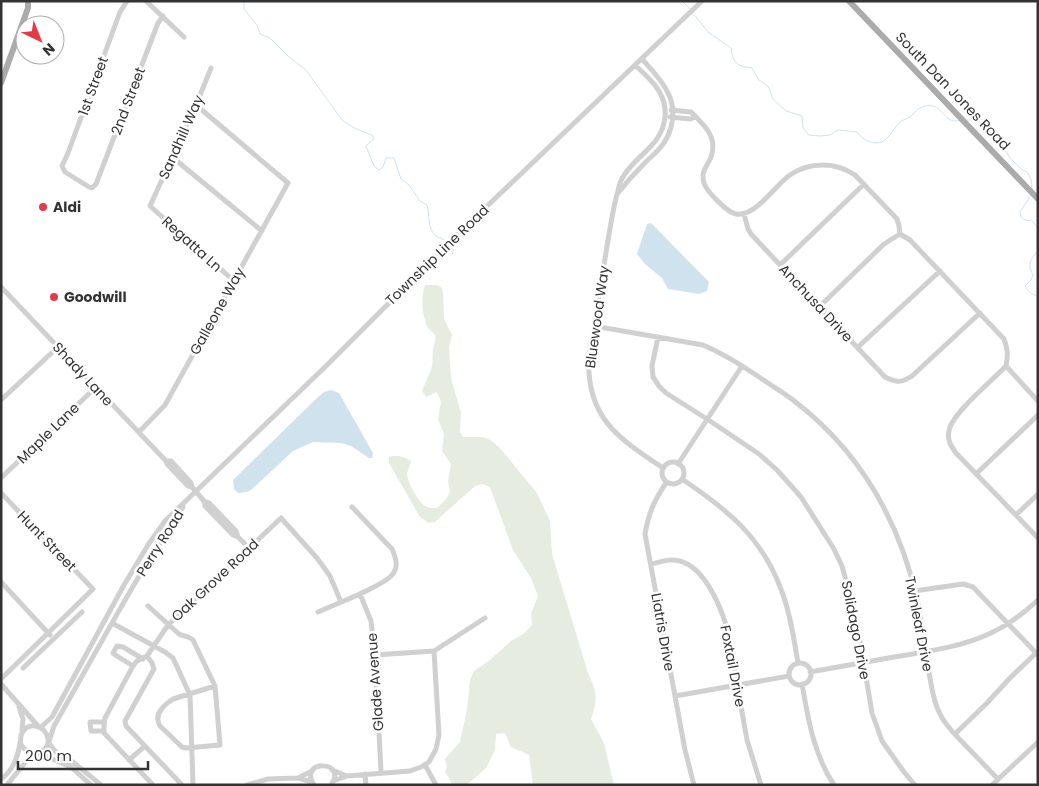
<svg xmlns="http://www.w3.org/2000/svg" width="1039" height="786" font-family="Poppins,sans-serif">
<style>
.green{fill:#e6ecdf}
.water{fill:#cfe2ee}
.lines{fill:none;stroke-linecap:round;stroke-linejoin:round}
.stream{stroke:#cfe2ee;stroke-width:1}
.minor{stroke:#d0d0d0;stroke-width:5}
.major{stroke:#ababab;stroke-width:6}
.poi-dot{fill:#e63946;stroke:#fff;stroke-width:2}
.labels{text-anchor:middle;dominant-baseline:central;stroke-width:5;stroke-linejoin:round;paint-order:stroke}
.street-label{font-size:14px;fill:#333;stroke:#fff}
.poi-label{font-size:14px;font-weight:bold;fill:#333;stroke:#fff;text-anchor:start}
</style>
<rect width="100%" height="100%" fill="#fff"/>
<path class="green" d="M 425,285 L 437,285 L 442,288 L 443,292 L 444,319 L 452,335 L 449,347 L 451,378 L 461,413 L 460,432 L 463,437 L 483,437 L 490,440 L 499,447 L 537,493 L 550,521 L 552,554 L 588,673 C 597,692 598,699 591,719 L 604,743 L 614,785 L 533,785 L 529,755 L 511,747 L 505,733 L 496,734 L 495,750 L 486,768 L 476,777 L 466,785 L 453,785 L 445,772 L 447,767 L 445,759 L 460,742 L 467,709 L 470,681 L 473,672 L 490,660 L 511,641 L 523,634 L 532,625 L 531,614 L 538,596 L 531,578 L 513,550 L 490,487 L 482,484 L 475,486 L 435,522 L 428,523 L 420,517 L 389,463 L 389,457 C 396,454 404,457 411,461 C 410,465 408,470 407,473 C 407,482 418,501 425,506 C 429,508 433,508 437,508 L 447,498 L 450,491 L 448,481 L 451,464 L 442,451 L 444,434 L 438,419 L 441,402 L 437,392 L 426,397 L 422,391 C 425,383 430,374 432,366 C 433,361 432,355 433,350 C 433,346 437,339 435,335 C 433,332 429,330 427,326 C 422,315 421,296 425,285 Z"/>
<path class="water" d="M 651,223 L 709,282 L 707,291 L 699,294 L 668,289 L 662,278 L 645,264 L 637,254 L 647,224 Z
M 331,390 L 339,393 L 373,453 L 372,458 L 369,458 L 351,446 L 341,443 L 313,442 L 293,451 L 251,490 L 247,492 L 238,493 L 234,489 L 233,480 L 318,397 L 324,392 Z"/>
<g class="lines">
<path class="stream" d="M 244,1 L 244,9 L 257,25 L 260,34 L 270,38 L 288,56 L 306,70 L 342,120 C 352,128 361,131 372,135 L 374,139 L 366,146 L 374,166 L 379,170 L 383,167 L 386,158 L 394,158 L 401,179 L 409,185 L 420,201 L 427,205 C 430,215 427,229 436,236 C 440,238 444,240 448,242
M 682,1 L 691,10
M 693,13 L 708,32 L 731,48 C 733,64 737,66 752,68 L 759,80 L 768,86 L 773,99 L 786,111 L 802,116 L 803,128 L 809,135 L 820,136 L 830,135 L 838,130 L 857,132 C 863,140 875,147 885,140 C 891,135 895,127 900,122 C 904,119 908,119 911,116 C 917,111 917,108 926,106 C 940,103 942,117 953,121 C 954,121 959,121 961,120
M 967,120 L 978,120 L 1003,146 L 1010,158 L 1020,168 L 1027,172 L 1031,179 L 1032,189
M 1031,195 L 1020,212 L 1021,217 L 1025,220 L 1032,221 L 1038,228
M 451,244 L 454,249 L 452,255
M 1038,251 C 1030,260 1027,264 1033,275 L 1031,280 L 1025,286 C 1028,292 1031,294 1038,296"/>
<path class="minor" d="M 127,1 L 120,12 L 68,153 L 62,166 L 65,172 L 89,187 L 92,188 L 96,184 L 158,23 L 163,16
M 146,1 L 184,37
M 635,65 C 650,79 667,93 665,116 C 663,146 636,154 623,177 C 620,181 619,186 618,191 C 613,207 611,224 608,240 C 602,278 596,316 589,354 C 585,416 616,437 663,468
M 211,68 L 196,105 L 150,206 L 234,281
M 670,117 L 690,119 L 696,117 L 691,112 L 671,110
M 696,117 C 708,129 717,139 711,157 C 709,163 704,168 703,175 C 703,177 703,180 704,183 C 706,191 728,213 736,214 C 755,218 776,184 790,175 C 800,168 811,165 823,165 C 834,165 846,169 855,175 L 897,219 L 899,226 L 900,234
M 172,157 L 262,231
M 618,193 C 625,184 633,175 641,167 C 647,160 655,154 660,148 C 673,133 677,110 668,93 C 662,80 651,69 642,59
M 744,214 L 748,229 L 751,234 L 885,377 C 897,383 901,383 912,376 L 980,313
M 900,234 L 910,240 L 1004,339 C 1008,349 1008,356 1006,366 C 993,380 951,414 949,431 C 947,440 951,446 956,453 L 1038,538
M 780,265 L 864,184
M 1,287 L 166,461 L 167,464 L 188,486 L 192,487
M 819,307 L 884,244 L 900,234
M 594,326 L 703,345 C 724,354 743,366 762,379 C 772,386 783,392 793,400 C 860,451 900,522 918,603 C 923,627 925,653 930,678 C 932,690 934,703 940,714 C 946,727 957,736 966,746 C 977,757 987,768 998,779
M 658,337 L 652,366 L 653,377 L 659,386 L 666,393 L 707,419 L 759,454 L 777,470 L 801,497 L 834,549 L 842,566 L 856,617 L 872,713 L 882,741 L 904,772 L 915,785
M 858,347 L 940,271
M 1006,366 L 1038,401
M 1,400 L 58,347
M 139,432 L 165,405 L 288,183 L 196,105
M 166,461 L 171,461 L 191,483 L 192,487 L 204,501
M662 473a11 11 0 1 1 22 0a11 11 0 1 1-22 0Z
M 678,464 L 742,366
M 976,474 L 1038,415
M 1,478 L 96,387
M 682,479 C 728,510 763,538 782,592 C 791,615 794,640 798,663
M 666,483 C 654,501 649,512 645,534 L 685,750 L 694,785
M 1,493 L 93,589 L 1,679
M 1016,515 L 1038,494
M 238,537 L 233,535 L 205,506 L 204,501 L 209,503 L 236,531 L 238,537 L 249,548
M 651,564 C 658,563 667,559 674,560 C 703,562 720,605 727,628 L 747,740 L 761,785
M 1,582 L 50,635
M 914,591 L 963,584 L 973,587 L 1038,655
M 360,594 L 371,621 L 375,655 L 381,772
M 148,606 L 179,634 C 184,637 188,635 193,640 L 215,686 L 220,745 L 186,748 L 182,747 L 160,726 C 153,715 164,705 173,699 L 215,686
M 318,612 C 336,604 355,597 372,588 C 379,584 387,581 392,575 C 399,567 396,558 392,549 L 352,507
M 112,623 L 165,652 L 173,658 L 190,695 L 193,785
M 375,655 L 434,651 L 485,618
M 147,656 L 152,663 L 154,669 L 125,721 L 126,726 L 182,785
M789 674a11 11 0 1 1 22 0a11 11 0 1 1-22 0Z
M 133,666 L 117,656 L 113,653 L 117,646 L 123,647 L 143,659
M 23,668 L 82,612
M 810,672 C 838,667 866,662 894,657 C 925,652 962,647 991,633 C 1008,625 1024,613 1038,600
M 1,684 L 38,726
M 802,684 C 808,719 814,755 834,785
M 675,696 L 789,676
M 19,707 L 23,719 L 22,730
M 41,727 L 52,717 L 124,585 L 148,545 L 165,521 L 326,366 L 459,233 L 702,1
M 104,731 L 91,731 L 90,722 L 104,722
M 955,734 L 986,704 L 1010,678 L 1036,653
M 48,742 L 56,752 L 63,759 L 73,762 L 101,785
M 20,743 C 26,754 40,758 47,746 C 50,740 52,732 54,726 C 82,677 109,627 138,578 C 152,554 169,531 183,507
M 38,753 L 71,767 L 91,785
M 129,760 L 145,746
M 425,765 L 436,785
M 332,770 L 347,776 L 333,781
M 312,771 L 298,778 L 312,782
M 365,774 L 366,785
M 347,776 L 410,771 L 421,767 L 429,762 L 436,749 L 439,735 L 434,651
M 1,779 C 12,772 18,757 20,744 C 21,740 20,736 22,733 C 29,720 46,726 48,739
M 7,785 L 32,754
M 153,785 L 104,733 L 104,726 L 105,718 L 133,666 L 137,661 L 147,656 L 168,625 L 281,518 L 317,558 L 330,576 L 341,602
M 247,785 L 268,779 L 298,778
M 314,785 C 297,759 349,760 331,785
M 992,785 L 1038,742"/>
<path class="major" d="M 849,1 L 1038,199
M 1,83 L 28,8 L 28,1"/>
</g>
<g class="poi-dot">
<circle cx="43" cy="207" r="5"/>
<circle cx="54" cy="297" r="5"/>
</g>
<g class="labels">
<g class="street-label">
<text transform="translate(93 86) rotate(-70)">1st Street</text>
<text transform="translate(953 91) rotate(46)">South Dan Jones Road</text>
<text transform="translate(128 101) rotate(-69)">2nd Street</text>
<text transform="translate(181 137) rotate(-66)">Sandhill Way</text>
<text transform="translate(192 244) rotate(42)">Regatta Ln</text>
<text transform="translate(437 255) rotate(-44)">Township Line Road</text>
<text transform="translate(816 303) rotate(47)">Anchusa Drive</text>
<text transform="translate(217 311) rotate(-61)">Galleone Way</text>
<text transform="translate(597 317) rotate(-82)">Bluewood Way</text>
<text transform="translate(83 374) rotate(47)">Shady Lane</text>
<text transform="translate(48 433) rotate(-44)">Maple Lane</text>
<text transform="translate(47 541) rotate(46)">Hunt Street</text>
<text transform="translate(160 543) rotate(-58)">Perry Road</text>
<text transform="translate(215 580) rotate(-43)">Oak Grove Road</text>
<text transform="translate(919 624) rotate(79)">Twinleaf Drive</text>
<text transform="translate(856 630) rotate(79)">Solidago Drive</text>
<text transform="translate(663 632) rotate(80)">Liatris Drive</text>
<text transform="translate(733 666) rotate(79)">Foxtail Drive</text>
<text transform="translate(375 682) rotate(-94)">Glade Avenue</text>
</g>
<g class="poi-label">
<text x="53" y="207">Aldi</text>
<text x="64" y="297">Goodwill</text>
</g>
</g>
<rect width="1039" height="786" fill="none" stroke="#333333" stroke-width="5"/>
<g transform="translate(40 40) rotate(137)"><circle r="24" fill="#ffffff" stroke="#adadad"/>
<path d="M0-4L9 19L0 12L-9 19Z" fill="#e63946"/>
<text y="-8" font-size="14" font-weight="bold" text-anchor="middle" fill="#333333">N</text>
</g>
<path d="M18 761v8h130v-8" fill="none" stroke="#333333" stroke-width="2.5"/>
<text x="25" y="761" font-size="15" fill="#333333" stroke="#ffffff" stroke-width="4" paint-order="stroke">200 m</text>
</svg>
